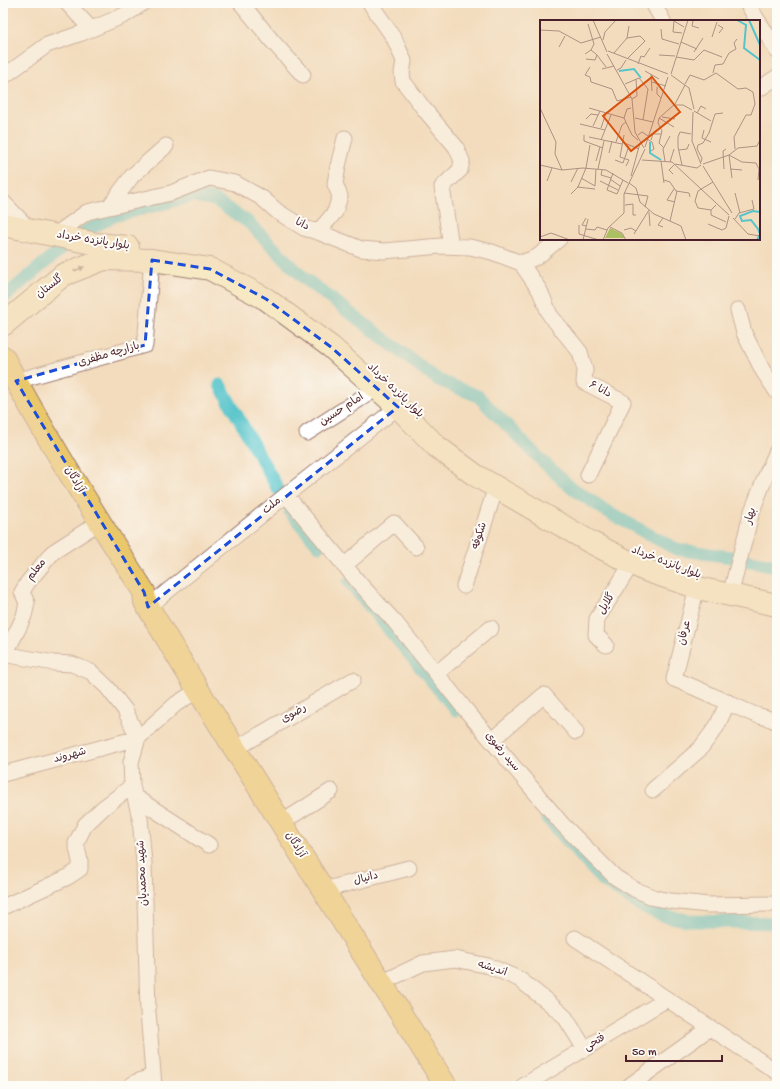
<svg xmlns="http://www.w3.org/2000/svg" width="780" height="1089" font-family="'Gochi Hand','Playpen Sans Arabic',sans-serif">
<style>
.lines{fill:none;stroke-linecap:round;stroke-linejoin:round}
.canal{stroke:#56c4ca;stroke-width:13}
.street-casing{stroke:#9e7e74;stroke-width:17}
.secondary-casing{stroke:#9e7e74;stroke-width:24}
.primary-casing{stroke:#9e7e74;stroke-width:24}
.street{stroke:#fff;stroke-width:15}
.secondary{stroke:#f7e9c3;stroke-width:22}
.primary{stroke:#eac769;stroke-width:22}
.oneway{fill:#a08477}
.marked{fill:none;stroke:#1d4ed8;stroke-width:3;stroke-dasharray:8 5;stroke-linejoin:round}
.labels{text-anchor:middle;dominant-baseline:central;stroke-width:4;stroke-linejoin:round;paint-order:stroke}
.street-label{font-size:11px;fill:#4a1f2b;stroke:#fdfcf7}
.inset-river{fill:none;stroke:#56c4ca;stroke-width:2}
.inset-road{fill:none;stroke:#af9083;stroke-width:1}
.view{fill:#d8530f;fill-opacity:0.15;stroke:#d8530f;stroke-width:2}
.inset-edge{fill:none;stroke:#4a1f2b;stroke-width:2}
</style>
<rect width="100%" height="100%" fill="#fdfcf7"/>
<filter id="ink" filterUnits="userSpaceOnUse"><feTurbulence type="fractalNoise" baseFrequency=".025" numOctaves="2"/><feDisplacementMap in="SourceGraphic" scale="8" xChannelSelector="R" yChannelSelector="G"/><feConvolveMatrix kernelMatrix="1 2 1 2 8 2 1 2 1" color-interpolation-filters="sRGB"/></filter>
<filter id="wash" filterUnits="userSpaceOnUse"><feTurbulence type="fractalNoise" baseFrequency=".012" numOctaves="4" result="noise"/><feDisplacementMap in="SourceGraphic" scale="16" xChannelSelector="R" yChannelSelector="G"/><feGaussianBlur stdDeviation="0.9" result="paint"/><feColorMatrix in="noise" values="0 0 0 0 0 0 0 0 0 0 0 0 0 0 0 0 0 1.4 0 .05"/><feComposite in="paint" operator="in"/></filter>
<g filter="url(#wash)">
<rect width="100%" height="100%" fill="#f3dcbd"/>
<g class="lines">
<path class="canal" d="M 84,232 L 114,216 L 194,196 L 215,200 L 248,222 L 304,278 L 438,380 L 478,396 L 538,457 L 569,486 L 611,514 L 676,549 L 730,557 L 777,566
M 3,298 L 61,249
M 220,385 L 278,489
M 290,512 L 319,546
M 349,582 L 456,710
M 547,818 L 602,880 L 639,905 L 664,916 L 694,921 L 777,923"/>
</g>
</g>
<g filter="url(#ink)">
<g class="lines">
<g class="street-casing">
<path id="street" d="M 67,3 L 91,29
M 241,3 L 273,42 L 303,75
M 370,3 L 394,38 L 404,61 L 402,73 L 403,81 L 424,109 L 456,147 L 462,161 L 460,170 L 442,187 L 451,246
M 653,3 L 663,21
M 747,3 L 758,21
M 759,22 L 777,51
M 3,77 L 47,45 L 82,33 L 125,15 L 143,3
M 759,89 L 777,77
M 3,202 L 30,230
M 109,207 L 132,176 L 166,146
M 318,232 L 335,212 L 340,196 L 335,184 L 338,166 L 345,138
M 55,235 L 87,212 L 171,193 L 209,178 L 235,183 L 262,198 L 278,212 L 304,228 L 318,232 L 361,249 L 384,251 L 441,246 L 470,247 L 492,252 L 521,263 L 537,257 L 559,239
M 521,263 L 540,291 L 550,315 L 580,352 L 585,370 L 584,382 L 623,402 L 588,475
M 738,310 L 744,333 L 763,371 L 777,392
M 16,381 L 145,345 L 152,260
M 307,433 L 377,388
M 286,495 L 360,584 L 395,622 L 465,709 L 562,824 L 615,877 L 634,889 L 655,898 L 671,901 L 708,905 L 777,904
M 344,566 L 394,523 L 416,547
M 733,584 L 752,511 L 767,473 L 777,451
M 464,586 L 496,487
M 697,587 L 674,679 C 700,689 725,702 751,713 C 759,717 769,717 777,722
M 148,607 L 286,495 L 398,407
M 606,645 L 596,635 L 597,619 L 632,563
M 3,654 L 54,663 L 72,664 L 91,672 L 107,687 L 125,710 L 138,738 L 3,774
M 5,654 L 19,627 L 24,616 L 27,603 L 22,592 L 28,582 L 53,552 L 92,527
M 437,673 L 491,628
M 492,740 L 544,695 L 576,732
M 235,749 L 353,680
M 653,790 L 700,749 L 717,726 L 728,702
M 135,797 L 209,845
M 281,823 L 331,791
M 323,890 L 409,868
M 3,907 L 68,877 L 80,869 L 80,861 L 76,843 L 85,825 L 103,808 L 132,786
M 575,938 L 777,1072
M 381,983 L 423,963 L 455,959 L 489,966 L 519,979 L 548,1002 L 565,1017 L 580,1041
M 130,1086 L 136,1082 L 153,1076
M 154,1086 L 148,1012 L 144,863 L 140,818 L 132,786 L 131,762 L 138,738 L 176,704 L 198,690
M 523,1086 L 667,999
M 629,1086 L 710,1028"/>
</g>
<g class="secondary-casing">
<path id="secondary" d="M 3,225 L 97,244 L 128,247
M 3,325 L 63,275 L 104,259 L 152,260 L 210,269 L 266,299 L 331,347 L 398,407 L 436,446 L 475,475 L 592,543 L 645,570 L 702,589 L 777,605"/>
</g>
<g class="primary-casing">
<path id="primary" d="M 3,357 C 46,438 95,515 144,592 L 145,602 L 198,690 L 446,1086"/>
</g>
<use href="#street" class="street"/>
<use href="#secondary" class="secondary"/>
<use href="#primary" class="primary"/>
</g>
<defs><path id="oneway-solid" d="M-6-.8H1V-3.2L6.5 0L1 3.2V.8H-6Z"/></defs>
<use class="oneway" href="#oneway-solid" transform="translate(79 269) rotate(-22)"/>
</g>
<path d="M0 0H780V1089H0ZM 152,260 L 210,269 L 266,299 L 331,347 L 398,407 L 148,607 L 144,592 L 16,381 L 145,345 Z" fill="#f3dcbd" fill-opacity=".55" fill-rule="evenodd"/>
<path class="marked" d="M 152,260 L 210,269 L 266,299 L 331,347 L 398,407 L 148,607 L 144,592 L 16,381 L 145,345 Z"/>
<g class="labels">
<g class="street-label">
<text transform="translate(302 225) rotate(26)">دانا</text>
<text transform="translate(93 241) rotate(9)">بلوار پانزده خرداد</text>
<text transform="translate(50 287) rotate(-38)">گلستان</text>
<text transform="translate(109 355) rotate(-16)">بازارچه مظفری</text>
<text transform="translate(600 390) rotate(27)">دانا ۶</text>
<text transform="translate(395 391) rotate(44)">بلوار پانزده خرداد</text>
<text transform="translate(342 410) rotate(-33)">امام حسین</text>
<text transform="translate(74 480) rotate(59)">آزادگان</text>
<text transform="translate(272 506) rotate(-39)">ملت</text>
<text transform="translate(751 516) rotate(-73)">بهار</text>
<text transform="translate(480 536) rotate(-72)">شکوفه</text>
<text transform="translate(666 563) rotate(21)">بلوار پانزده خرداد</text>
<text transform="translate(37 570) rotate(-51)">معلم</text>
<text transform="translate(607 604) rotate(-58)">گلایل</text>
<text transform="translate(685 633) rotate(-76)">عرفان</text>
<text transform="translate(294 714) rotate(-30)">رضوی</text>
<text transform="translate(502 752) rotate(50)">سید رضوی</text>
<text transform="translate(70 756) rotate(-15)">شهروند</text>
<text transform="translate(295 845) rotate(58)">آزادگان</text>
<text transform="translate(143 873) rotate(-93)">شهید محمدیان</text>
<text transform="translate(366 879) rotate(-15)">دانیال</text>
<text transform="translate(492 969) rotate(18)">اندیشه</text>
<text transform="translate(595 1043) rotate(-31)">فتحی</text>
</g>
</g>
<g transform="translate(540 20)">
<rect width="220" height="220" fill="#f3dcbd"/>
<path d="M 70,208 L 81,213 L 85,218 L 65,218 Z" fill="#acbf63"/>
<path class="inset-river" d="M 197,0 L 206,5 L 204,28 L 220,40M 209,0 L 220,25M 79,51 L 94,49 L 101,58M 110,122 L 110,133 L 121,140M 217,220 L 220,214 L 218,209 L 211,200 L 202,201 L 200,196 L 213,191 L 220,192"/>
<path class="inset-road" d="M 53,0 L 67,32M 153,1 L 152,6 L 159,8M 48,4 L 54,24 L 51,30M 178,5 L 183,8 L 179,13M 121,9 L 122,19 L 139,24M 0,10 L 19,11 L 41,23 L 61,17M 142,13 L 133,12 L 134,1 L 144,7M 172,17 L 177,2M 87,18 L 100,16 L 105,21 L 87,39M 63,20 L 65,12 L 76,0M 141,22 L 157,29M 19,27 L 25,16M 68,31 L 128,54M 154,32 L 163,18M 74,33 L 87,18 L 89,6M 45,34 L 51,30 L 57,35M 67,34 L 92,79 L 95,112 L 104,128M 119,35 L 135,36M 136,37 L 154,40 L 164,30 L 182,37M 46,39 L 55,40 L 57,35 L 66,47M 98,44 L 101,36 L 104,37 L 110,28M 50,47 L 45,55 L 50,57 L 51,62 L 72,69 L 77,81 L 91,77M 62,49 L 74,46M 77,50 L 81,48 L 86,40M 105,51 L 119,59M 173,53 L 175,45 L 183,44 L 189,33 L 196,29 L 194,23 L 197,19M 111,54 L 112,71M 131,54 L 148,0M 131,55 L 149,68 L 154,89M 112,62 L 126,66M 85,64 L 99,58 L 108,69 L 103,100M 145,64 L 150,55 L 164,60 L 176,53 L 198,69 L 206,68 L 213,72 L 215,84 L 211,95 L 206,95 L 194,117 L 195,129M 117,67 L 117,74 L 121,78M 92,79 L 97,76 L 96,59M 134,85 L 143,85 L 152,90M 0,88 L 16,122 L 15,134 L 22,150M 49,88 L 84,98 L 92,115 L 98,120M 154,91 L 171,101M 153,92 L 152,121 L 161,144M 157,93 L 161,86 L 166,89M 122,97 L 135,99M 84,98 L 87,89 L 91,88M 95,98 L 113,102M 119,98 L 135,84 L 145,65M 46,99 L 51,94 L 58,95M 40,104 L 65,110M 53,106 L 60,91M 61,108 L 66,93M 164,110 L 162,118 L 171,122M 44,115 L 44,121 L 63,128M 84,115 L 80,137 L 89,140 L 86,146M 98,115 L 102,112 L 108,116M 49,117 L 82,124M 138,117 L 138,127 L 142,145M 138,117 L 140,112 L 151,114M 107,119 L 112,122 L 114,129 L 111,131M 61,120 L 71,95M 111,120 L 113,114 L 121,114M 76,122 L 82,105 L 86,102M 82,122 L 99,129M 105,127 L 128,57M 124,128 L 119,123 L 122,111 L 118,103 L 119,98 L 134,107M 139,130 L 147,129 L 149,124M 69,133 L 72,121M 189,135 L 202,142 L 216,143 L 219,149 L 218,160M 189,135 L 192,158M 75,140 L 83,143 L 89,126M 102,140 L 132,142 L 189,195M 56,141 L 60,127M 121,141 L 124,163M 125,141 L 123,129 L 130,116M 130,142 L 134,129M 161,142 L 162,138 L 157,129 L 158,125 L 163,123 L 169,113 L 175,94 L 183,93M 163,144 L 189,135 L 198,128 L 217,126 L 220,120M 0,145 L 22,150 L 43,148 L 66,150 L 88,163M 163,146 L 192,193M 46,148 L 50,125M 58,149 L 64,121M 184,149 L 183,131 L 186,129M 190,149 L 202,150M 62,150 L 61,155 L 71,158M 73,153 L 67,170 L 77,174 L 83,160M 133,154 L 129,150 L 135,144 L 157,148 L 161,145M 91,156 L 100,123M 41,158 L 55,166 L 56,149M 70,159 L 80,166M 124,160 L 130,162 L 136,171 L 149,173 L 150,177M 7,161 L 12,148M 60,161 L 78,170M 31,162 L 38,148M 173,162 L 158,171 L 155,181 L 158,188 L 171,190 L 176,185M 89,163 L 96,168 L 100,182 L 114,194 L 141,206 L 146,220M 37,167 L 55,169M 134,169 L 127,180 L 135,182M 84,173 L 108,176 L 105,187M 195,173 L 200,193M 31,174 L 38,167 L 46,148M 85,185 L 93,184 L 93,195 L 96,195M 171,190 L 171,195 L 186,202M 109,192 L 110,206M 46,198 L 42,205 L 46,206M 193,198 L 208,214 L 220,216M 195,199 L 199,193 L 214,189 L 212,180M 130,201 L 137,171M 168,204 L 182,210 L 186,208 L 189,196M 39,205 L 39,214 L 59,220M 70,207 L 82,213 L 86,220M 123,207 L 118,205 L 123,198M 46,209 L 55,210 L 57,207 L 67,210M 84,210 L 91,208 L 96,211M 94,214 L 109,190M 0,217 L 11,213 L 30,220M 43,220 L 48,199M 63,220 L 68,208 L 84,193 L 84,174 L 105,129"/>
<path class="view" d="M 112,57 L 140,92 L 91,131 L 63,96 Z"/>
<rect width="220" height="220" class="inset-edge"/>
</g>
<rect width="780" height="1089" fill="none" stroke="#fdfcf7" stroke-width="16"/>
<path d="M626 1055v6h96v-6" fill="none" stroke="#4a1f2b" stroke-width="2"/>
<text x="632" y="1055" font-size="12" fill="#4a1f2b" stroke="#fdfcf7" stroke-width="3" paint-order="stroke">50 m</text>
</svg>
